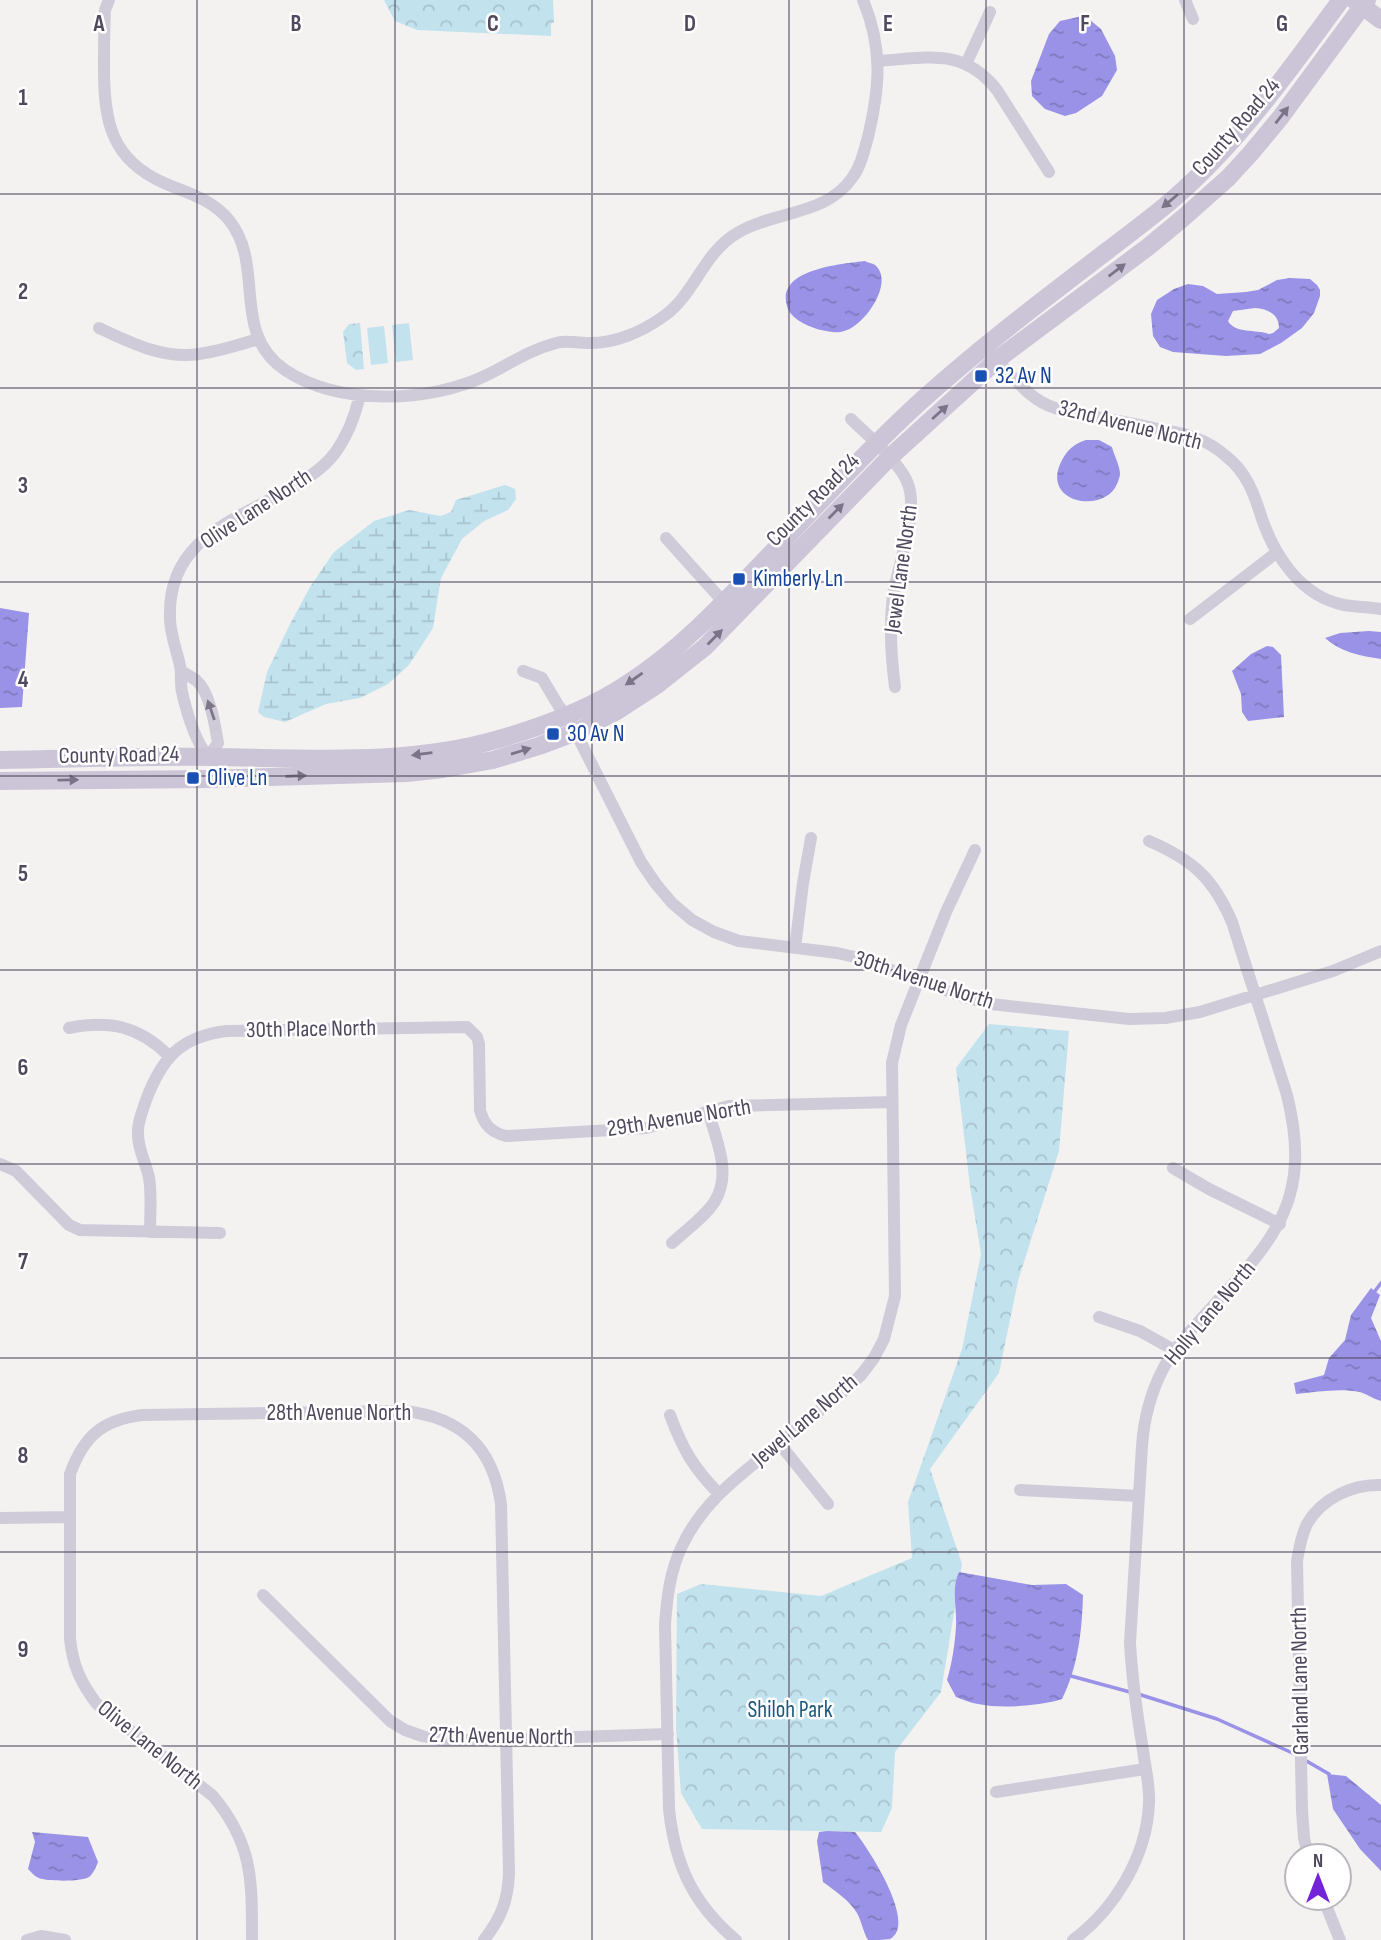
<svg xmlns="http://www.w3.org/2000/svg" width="1381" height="1940" font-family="'Sofia Sans Condensed',sans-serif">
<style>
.green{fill:#c2e2ed}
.wetland{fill:url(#wetland-marsh)}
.park{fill:url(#park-crowns)}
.water{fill:url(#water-ripples);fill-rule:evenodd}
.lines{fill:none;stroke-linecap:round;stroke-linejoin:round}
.stream{stroke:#9992e7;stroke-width:3.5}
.street{stroke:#d0cbd9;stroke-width:12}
.secondary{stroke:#ccc5d8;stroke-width:18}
.oneway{fill:#7b7488}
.oneway2{fill:#7d7688}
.grid{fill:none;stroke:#50495d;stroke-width:2;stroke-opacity:0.55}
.transit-dot{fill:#1a4fb4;stroke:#fff;stroke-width:2.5}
.labels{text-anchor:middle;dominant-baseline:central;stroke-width:5;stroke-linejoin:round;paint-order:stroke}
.street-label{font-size:23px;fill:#50495d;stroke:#fff}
.transit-label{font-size:23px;fill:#164399;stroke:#fff;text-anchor:start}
.park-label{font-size:23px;fill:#1d587b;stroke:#fff}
.grid-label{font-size:23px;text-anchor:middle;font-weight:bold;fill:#50495d;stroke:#fff;stroke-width:5;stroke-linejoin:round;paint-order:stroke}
</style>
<defs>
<pattern id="wetland-marsh" width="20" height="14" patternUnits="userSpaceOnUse" patternTransform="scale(1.75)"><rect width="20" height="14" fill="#c2e2ed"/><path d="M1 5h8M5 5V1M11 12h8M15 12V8" fill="none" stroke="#a8c3ce"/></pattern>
<pattern id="park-crowns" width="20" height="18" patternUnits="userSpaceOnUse" patternTransform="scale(1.75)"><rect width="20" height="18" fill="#c2e2ed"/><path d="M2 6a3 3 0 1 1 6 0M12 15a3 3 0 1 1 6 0" fill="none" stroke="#a8c3ce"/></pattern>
<pattern id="water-ripples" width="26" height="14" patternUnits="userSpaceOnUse" patternTransform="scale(1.75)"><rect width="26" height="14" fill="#9992e7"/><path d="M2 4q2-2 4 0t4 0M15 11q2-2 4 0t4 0" fill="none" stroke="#7f79be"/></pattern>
</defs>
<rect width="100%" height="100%" fill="#f3f2f1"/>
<path class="green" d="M 409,323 L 413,360 L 396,362 L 392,325 Z
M 384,326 L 388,363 L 371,365 L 367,328 Z"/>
<path class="wetland" d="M 505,485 L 515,489 L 516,499 L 508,510 L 484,521 L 462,539 L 441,578 L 433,628 L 409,665 L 388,684 L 360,698 L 326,704 L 285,722 L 264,717 L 258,712 L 267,672 L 290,624 L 310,587 L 334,552 L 374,521 L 409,510 L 441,516 L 451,512 L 456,500 Z"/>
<path class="park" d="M 384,0 L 553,0 L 554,22 L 551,24 L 551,36 L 417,30 L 395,21 Z
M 360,323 L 364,369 L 356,370 L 347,363 L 343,332 L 349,324 Z
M 989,1024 L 1069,1031 L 1059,1151 L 1018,1281 L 999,1373 L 930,1469 L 962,1564 L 941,1692 L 895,1752 L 892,1808 L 881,1832 L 702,1829 L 681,1793 L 676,1728 L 677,1594 L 701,1584 L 821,1596 L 912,1558 L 908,1502 L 962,1349 L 981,1254 L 970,1186 L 956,1068 Z"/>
<path class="water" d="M 1078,17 L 1090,20 L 1101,29 L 1115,56 L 1117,70 L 1102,96 L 1076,113 L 1065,116 L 1045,109 L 1032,96 L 1031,81 L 1049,34 L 1060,21 Z
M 865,261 C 868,263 872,263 875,265 C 895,282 865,324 847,330 C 838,334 830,332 821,330 C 809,327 790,319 787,306 C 776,269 841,264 865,261 Z
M 1290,278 L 1310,279 L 1317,285 L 1320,290 L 1320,296 L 1314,313 L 1302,328 L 1281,343 L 1260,354 L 1226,356 L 1173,352 L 1160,347 L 1153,336 L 1151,314 L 1157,300 L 1174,289 L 1188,284 L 1203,286 L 1217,294 L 1246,292 L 1258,290 L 1277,280 ZM 1255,308 C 1268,309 1279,314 1279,328 L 1273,333 L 1269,334 C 1256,329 1235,334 1228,321 L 1233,311 Z
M 1086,440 L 1099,440 L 1112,447 C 1114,455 1120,466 1120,474 C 1120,476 1118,482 1117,484 C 1104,515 1039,503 1062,460 C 1068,449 1074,444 1086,440 Z
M 0,608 L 29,613 L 22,707 L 0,708 Z
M 1369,631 L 1381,632 L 1381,659 C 1361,656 1340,652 1325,638 L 1340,633 Z
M 1267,646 L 1273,647 L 1281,655 L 1284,717 L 1248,721 L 1242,712 L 1241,694 L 1232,671 L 1251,654 Z
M 1371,1288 L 1380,1295 L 1371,1318 L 1381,1341 L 1381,1401 C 1373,1399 1367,1394 1360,1392 C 1339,1388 1318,1392 1296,1394 L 1294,1383 L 1324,1375 L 1329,1358 L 1345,1340 L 1351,1315 Z
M 959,1572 L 1032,1585 L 1066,1584 L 1083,1595 C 1082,1631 1078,1667 1062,1699 C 1040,1706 1001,1709 978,1704 C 971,1703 964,1700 956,1697 L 947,1680 C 952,1663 955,1644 956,1626 C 957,1607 951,1589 959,1572 Z
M 1327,1774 L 1346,1776 L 1381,1805 L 1381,1871 L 1360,1849 L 1333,1809 Z
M 827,1831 L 855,1832 C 868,1848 918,1924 890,1939 C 884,1940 875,1940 868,1940 C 863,1932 862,1922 857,1913 C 849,1900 834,1890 823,1882 L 817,1841 L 819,1832 Z
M 32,1832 L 88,1837 L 98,1862 C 96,1867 93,1874 89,1877 C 80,1882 52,1881 42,1879 C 36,1878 32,1873 28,1869 L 35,1842 Z"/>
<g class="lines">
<path class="stream" d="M 1375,1291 L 1381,1283
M 1071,1676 L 1130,1692
M 1138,1694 L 1217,1719 L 1297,1755
M 1303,1759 L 1329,1774"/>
<path class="street" d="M 109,0 L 105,10 C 104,29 104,48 104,68 C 104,120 110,159 164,183 C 187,193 212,199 229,220 C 266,266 230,333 285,370 C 339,406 430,403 487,375 C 512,363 527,351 556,343 C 567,340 576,343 587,343 C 614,344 642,332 664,316 C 696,293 703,252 739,232 C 775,211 827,215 852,178 C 861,166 864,151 868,137 C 880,87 883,48 863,0
M 1185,0 L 1193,19
M 878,61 C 927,58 963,47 997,90 L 1049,172
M 966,64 L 990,12
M 99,328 C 131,343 163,359 199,354 C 219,351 239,345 258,339
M 984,347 C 1007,367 1025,399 1055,408 C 1064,411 1073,412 1082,414 C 1106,419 1130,423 1154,428 C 1168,431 1183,433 1196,438 C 1207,442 1218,449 1227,457 C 1246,472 1254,493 1261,516 C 1274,555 1300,596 1344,605 C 1356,607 1369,607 1381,609
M 851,419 C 867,435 901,463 908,484 C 919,513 898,564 893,595 C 889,626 891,657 895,687
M 666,538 L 728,607
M 1190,619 L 1276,553
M 181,671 C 186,674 191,677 196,680 C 210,692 215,725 218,743 L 208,757
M 523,671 L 542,678 L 558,705 L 572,725 L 641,862 L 656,884 L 672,903 L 692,920 L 714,932 L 739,941 L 837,953 L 859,958 L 964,997 L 991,1004 L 1129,1019 L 1165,1018 L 1200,1012 L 1333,971 L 1381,951
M 208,757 C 194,739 187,714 182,692 C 180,684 182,674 180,666 C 177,651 170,634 170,618 C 167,543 229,522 284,492 C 302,482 322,470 335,453 C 348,435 355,416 360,395
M 795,948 L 803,883 L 811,838
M 69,1028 C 110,1020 139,1026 169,1056
M 0,1164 L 16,1171 L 69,1225 L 80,1230 L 220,1233
M 1173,1168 L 1209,1189 L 1280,1224
M 150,1232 C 150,1214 152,1195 149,1178 C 146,1162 137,1148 138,1131 C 138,1120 143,1110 146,1100 C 162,1058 180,1037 226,1031 L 467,1027 L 477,1037 L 479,1044 L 480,1110 C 484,1125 491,1132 506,1136 L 646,1128 L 729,1106 L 892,1102
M 672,1243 C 686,1230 705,1217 715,1201 C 732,1173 716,1139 708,1111
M 1099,1317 L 1140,1331 L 1174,1350
M 670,1415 C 683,1450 693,1467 719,1494
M 779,1443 L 828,1504
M 1020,1490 L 1139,1496
M 0,1518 L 70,1517
M 263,1595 L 390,1721 L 405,1730 L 422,1736 L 441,1740 L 482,1740 L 668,1734
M 996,1792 L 1145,1769
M 1308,1856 L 1304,1838 L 1302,1810 L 1297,1561 C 1299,1549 1301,1536 1307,1524 C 1321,1499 1352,1484 1381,1485
M 1323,1898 L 1340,1940
M 27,1940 L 41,1936 L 65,1940
M 252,1940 C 252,1880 253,1844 213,1796 L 96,1703 C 80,1681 73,1666 70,1639 L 70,1474 C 84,1436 102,1420 142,1415 L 404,1411 C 461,1417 493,1447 501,1504 L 509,1873 C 508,1901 501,1918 484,1940
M 736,1940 C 693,1904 675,1865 669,1809 L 665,1625 C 667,1597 670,1571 682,1546 C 700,1507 732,1481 765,1455 C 791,1433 818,1412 845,1390 L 861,1375 L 874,1358 L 884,1339 L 895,1296 L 892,1063 L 901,1025 L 946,912 L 975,850
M 1073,1940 C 1115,1909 1147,1856 1149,1803 C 1150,1786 1145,1767 1143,1750 C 1137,1714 1132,1679 1130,1643 L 1142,1446 C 1144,1418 1150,1394 1163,1369 C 1175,1346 1194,1327 1212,1307 C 1278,1236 1312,1197 1287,1095 L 1232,922 C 1213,878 1193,860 1149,841"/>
<path class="secondary" d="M 1354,0 L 1381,20
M 0,760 C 71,759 142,756 213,757 C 308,758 407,766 499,739 C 544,726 588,710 627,684 C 678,651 719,608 761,564 C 814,509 865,452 922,400 C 981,347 1044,299 1107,251 C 1129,234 1151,218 1172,200 C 1239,143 1289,70 1341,0
M 0,781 L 208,779 L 407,773 L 443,769 L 493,760 L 539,746 L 576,732 L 617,711 L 657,685 L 705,647 L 889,458 L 998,359 L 1148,247 L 1183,218 L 1228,178 L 1251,153 L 1280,118 L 1367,0"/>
</g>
<defs><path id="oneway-solid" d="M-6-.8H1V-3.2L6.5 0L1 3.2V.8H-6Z" transform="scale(1.75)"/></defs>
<g class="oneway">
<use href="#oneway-solid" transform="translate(1282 115) rotate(-52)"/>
<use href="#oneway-solid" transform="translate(1170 201) rotate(140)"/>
<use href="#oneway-solid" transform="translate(1117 270) rotate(-37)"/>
<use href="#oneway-solid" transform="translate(940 412) rotate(-42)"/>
<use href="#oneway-solid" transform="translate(836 511) rotate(-45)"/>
<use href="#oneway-solid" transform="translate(715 637) rotate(-45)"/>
<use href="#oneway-solid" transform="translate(634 679) rotate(145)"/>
<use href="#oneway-solid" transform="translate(521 751) rotate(-17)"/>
<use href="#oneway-solid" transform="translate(422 754) rotate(173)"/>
<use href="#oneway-solid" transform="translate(296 776) rotate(-2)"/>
<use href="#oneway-solid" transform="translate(68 780) rotate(-1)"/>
</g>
<use class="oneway2" href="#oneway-solid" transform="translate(211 710) rotate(-109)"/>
<path class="grid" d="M 197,0 L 197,1940M 395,0 L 395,1940M 592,0 L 592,1940M 789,0 L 789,1940M 986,0 L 986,1940M 1184,0 L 1184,1940M 0,194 L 1381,194M 0,388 L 1381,388M 0,582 L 1381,582M 0,776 L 1381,776M 0,970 L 1381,970M 0,1164 L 1381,1164M 0,1358 L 1381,1358M 0,1552 L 1381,1552M 0,1746 L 1381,1746"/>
<g class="transit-dot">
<rect x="974" y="369" width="14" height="14" rx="3.5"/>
<rect x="732" y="572" width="14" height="14" rx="3.5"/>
<rect x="546" y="727" width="14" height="14" rx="3.5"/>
<rect x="186" y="771" width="14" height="14" rx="3.5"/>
</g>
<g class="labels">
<g class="street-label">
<text transform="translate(1236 127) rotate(-49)">County Road 24</text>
<text transform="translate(1130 425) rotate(14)">32nd Avenue North</text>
<text transform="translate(813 500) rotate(-45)">County Road 24</text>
<text transform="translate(256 509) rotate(-33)">Olive Lane North</text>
<text transform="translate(901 569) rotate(-82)">Jewel Lane North</text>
<text transform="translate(119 755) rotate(-1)">County Road 24</text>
<text transform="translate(924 980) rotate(18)">30th Avenue North</text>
<text transform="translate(311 1029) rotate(-1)">30th Place North</text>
<text transform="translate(679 1118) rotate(-9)">29th Avenue North</text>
<text transform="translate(1210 1313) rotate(-50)">Holly Lane North</text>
<text x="339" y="1413">28th Avenue North</text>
<text transform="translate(805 1420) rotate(-40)">Jewel Lane North</text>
<text transform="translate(1300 1681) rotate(-91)">Garland Lane North</text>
<text transform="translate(501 1736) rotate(1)">27th Avenue North</text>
<text transform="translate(150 1745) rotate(39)">Olive Lane North</text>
</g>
<g class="transit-label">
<text x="995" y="376">32 Av N</text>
<text x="753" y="579">Kimberly Ln</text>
<text x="567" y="734">30 Av N</text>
<text x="207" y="778">Olive Ln</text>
</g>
<g class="park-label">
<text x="790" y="1710">Shiloh Park</text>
</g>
</g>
<g class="grid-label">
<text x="99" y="31">A</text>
<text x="296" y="31">B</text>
<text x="493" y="31">C</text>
<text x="690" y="31">D</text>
<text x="888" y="31">E</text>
<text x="1085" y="31">F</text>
<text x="1282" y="31">G</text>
<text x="23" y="105">1</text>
<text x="23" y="299">2</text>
<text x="23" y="493">3</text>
<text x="23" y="687">4</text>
<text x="23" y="881">5</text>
<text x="23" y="1075">6</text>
<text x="23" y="1269">7</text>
<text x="23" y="1463">8</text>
<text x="23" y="1657">9</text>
</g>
<g transform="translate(1318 1877)"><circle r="33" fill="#ffffff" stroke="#b9b6be" stroke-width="2"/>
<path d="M0-5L12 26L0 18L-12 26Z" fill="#7324d9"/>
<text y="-10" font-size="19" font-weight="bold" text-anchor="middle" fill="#50495d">N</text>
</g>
</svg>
